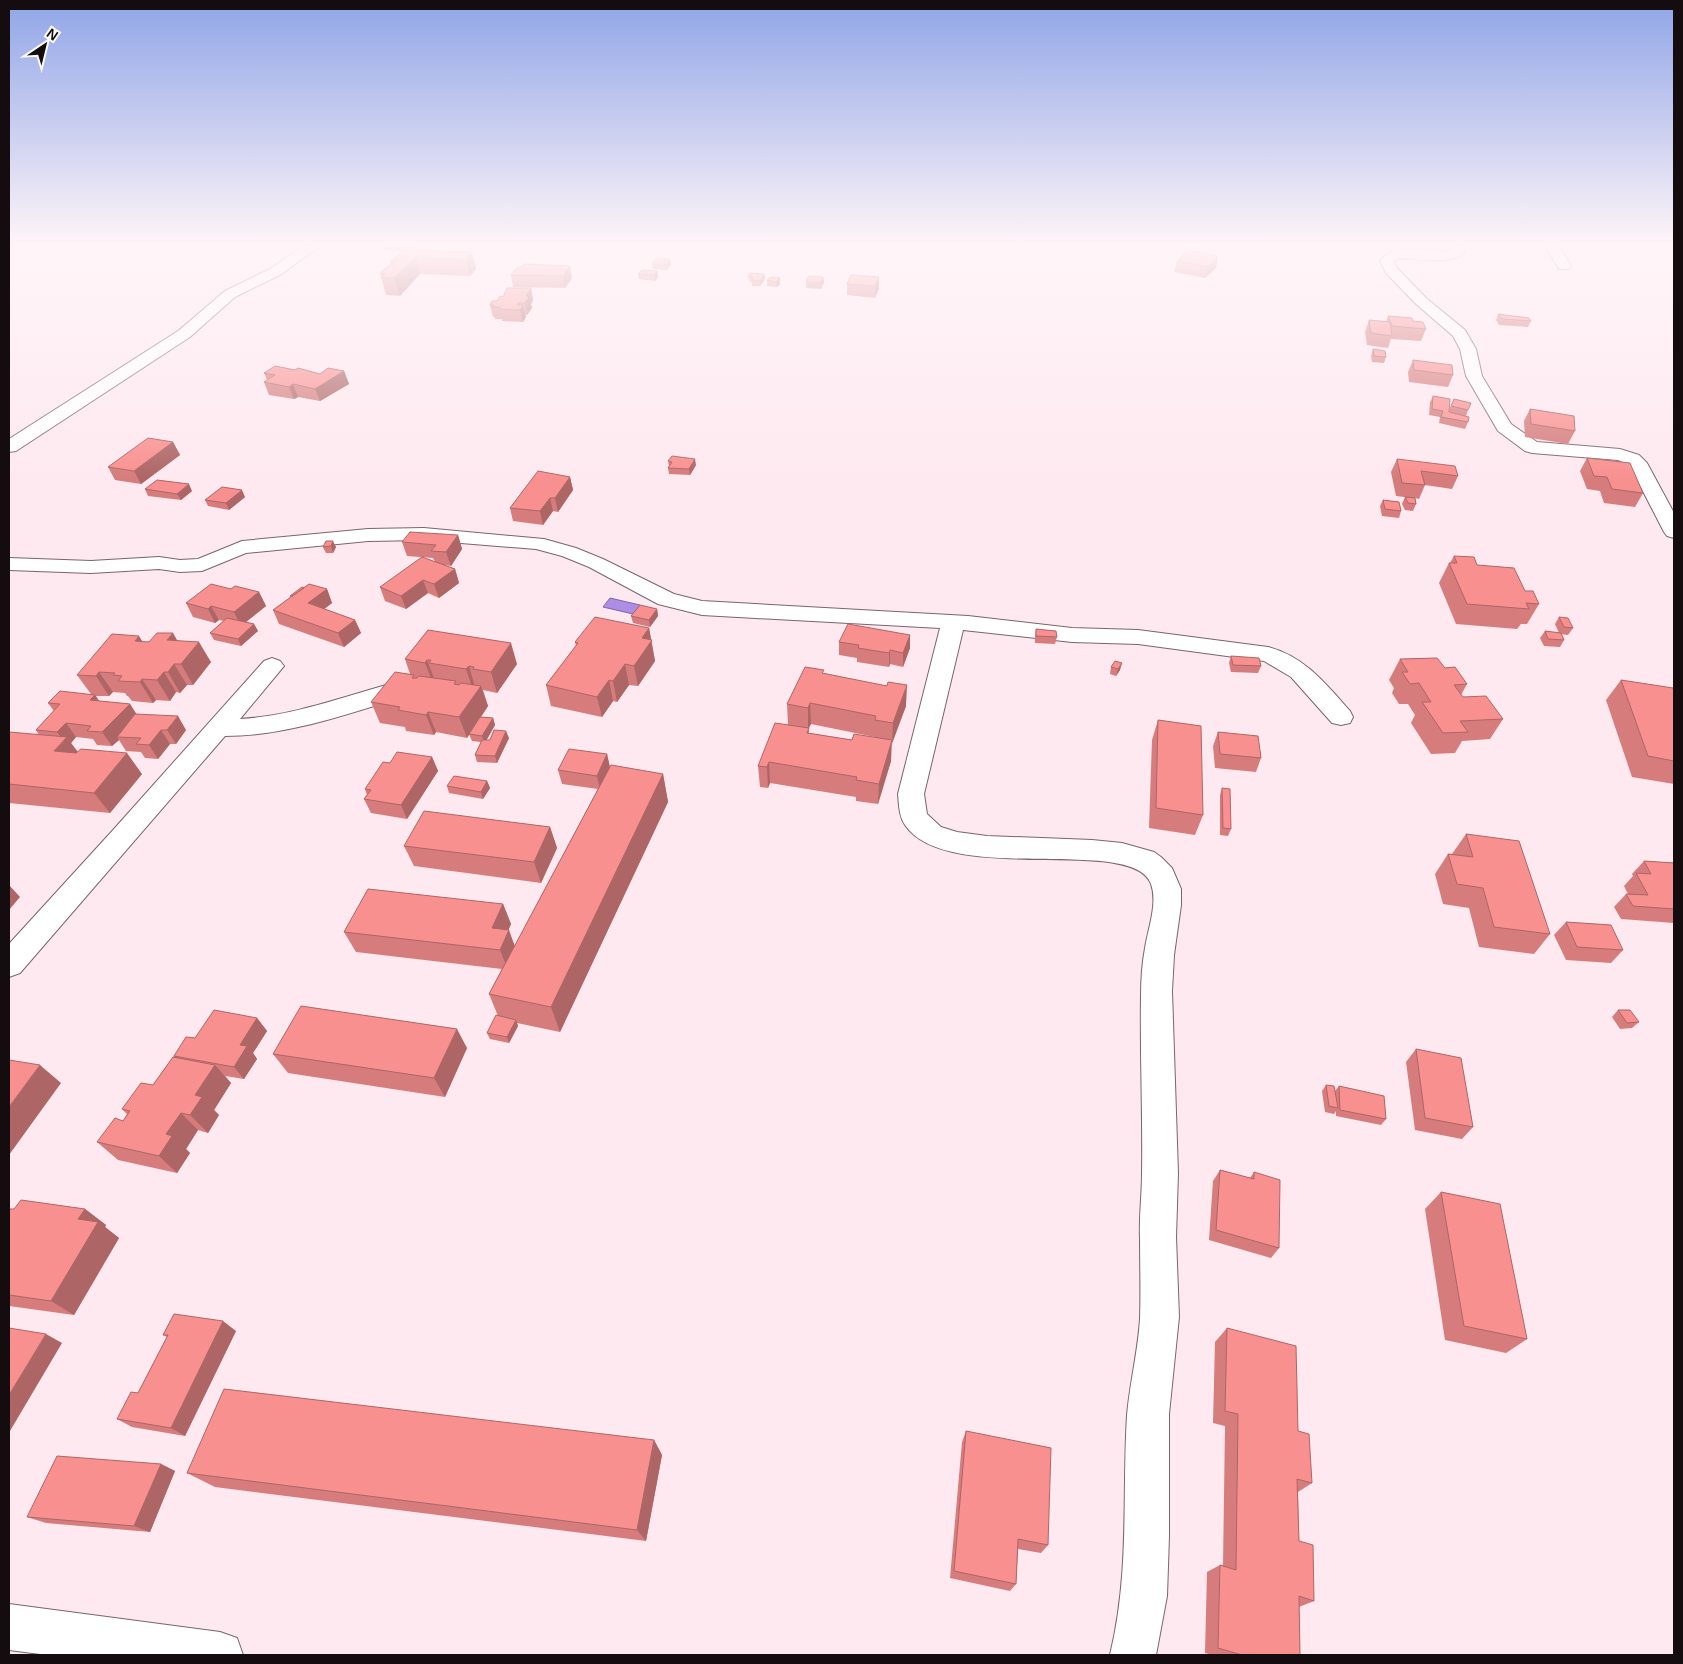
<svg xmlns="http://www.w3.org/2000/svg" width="1683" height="1664" font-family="Helvetica,sans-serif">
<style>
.water{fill:#ac8ee5;stroke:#7e67a5}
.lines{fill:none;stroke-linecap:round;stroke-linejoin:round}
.street-casing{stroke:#7b646d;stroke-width:2}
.street{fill:#fff;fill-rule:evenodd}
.wall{fill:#d67c7c;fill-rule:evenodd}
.shaded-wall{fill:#ae6565}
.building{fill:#f99090;stroke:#ae6565}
</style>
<rect width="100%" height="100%" fill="#fee9f0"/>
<path class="water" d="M 610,598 L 640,605 L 633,614 L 603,607 Z"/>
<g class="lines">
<g class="street-casing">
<path id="street" d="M 303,246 L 320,246 L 280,275 L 235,297 L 190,337 L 16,451 L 9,452 L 9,439 L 178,331 L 225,291 L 270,269 Z
M 1452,246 L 1466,246 C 1466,267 1414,259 1400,258 L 1394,261 L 1397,268 L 1426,298 L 1465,330 L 1476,349 L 1482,376 L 1511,424 L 1537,442 L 1620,449 L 1639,455 L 1647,463 L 1674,513 L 1674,538 L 1667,536 L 1664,532 L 1632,470 L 1625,463 L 1618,460 L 1532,453 L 1525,451 L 1498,431 L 1466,376 L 1460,349 L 1453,336 L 1416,304 L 1386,273 L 1380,261 C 1393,243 1426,251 1446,252 L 1452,249 Z
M 1545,246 L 1559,246 L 1571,266 L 1569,269 L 1559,269 Z
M 424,528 L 544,539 L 576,548 L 603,559 L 674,594 L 702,601 L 968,616 L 1072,628 L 1138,630 L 1268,647 C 1304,656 1326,684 1350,711 L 1353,717 L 1350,723 L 1341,725 L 1332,723 L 1291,677 L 1264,661 L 1138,644 L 1072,642 L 963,630 L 924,794 L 927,814 L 941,827 L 957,832 L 987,836 L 1092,840 L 1122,843 L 1154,852 L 1161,857 L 1172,868 L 1181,889 L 1181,905 L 1174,955 L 1172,991 L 1178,1173 L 1176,1237 L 1179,1317 L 1169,1414 L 1169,1536 L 1167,1596 L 1156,1655 L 1110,1655 C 1130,1572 1122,1498 1127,1415 C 1130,1382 1138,1351 1140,1319 C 1141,1292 1140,1265 1140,1238 C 1139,1217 1142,1195 1142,1174 C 1143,1115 1140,1055 1141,996 C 1141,980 1142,964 1145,948 C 1148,929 1158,903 1151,884 C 1133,834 947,887 905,825 C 899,816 899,805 898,794 L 940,628 L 702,615 L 658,604 L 589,567 L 562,556 L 536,549 L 424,540 L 368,541 L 246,553 L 202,571 L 180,572 L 159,569 L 91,573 L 9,570 L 9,558 L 91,561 L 159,557 L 180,560 L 198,559 L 242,541 L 368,529 Z
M 272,658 L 280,661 L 284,666 L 240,719 C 294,716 345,696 397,682 L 406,684 L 409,690 L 406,696 C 347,714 287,736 225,736 L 20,973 L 9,977 L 9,944 L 114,829 L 264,661 Z
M 9,1604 L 220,1632 L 237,1638 L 243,1655 L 48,1655 L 9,1650 Z"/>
</g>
<use href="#street" class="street"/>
</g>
<path class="wall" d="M 383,246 L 416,246 L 412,250 L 472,252 L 476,269 L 470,276 L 420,274 L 400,296 L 386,295 L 380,273 L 391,265 L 390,262 L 402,252 L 385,250 Z
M 1177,261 L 1216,268 L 1205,278 L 1174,272 Z
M 652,264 L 671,264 L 667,270 L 653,269 Z
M 516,269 L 572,278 L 565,288 L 513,287 L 511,275 Z
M 657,271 L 658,277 L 655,281 L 639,279 L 638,274 Z
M 764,274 L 765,279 L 760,286 L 752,286 L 752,283 L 749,281 L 748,276 Z
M 823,277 L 824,282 L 821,289 L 806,288 L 806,282 Z
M 879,277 L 879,288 L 875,298 L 847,295 L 847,284 Z
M 780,278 L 780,284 L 777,287 L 767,286 L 767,280 Z
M 531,288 L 533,300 L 531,304 L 532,308 L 527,315 L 525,315 L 526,317 L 523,322 L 502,321 L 502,319 L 495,319 L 495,317 L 493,317 L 490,305 L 503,297 Z
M 1498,314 L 1531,321 L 1528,327 L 1499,325 L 1496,320 Z
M 1388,316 L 1413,321 L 1426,329 L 1421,341 L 1391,339 L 1388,348 L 1367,345 L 1365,332 L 1369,320 L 1386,322 Z
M 1373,349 L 1386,357 L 1384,363 L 1372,362 L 1371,356 Z
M 1413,360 L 1453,375 L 1448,387 L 1409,382 L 1408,372 Z
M 344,371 L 349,384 L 320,401 L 298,397 L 294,399 L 269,395 L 264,382 L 267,380 L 264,373 L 320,374 Z
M 1433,396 L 1449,410 L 1454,399 L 1468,410 L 1466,416 L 1468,422 L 1465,429 L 1439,423 L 1440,417 L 1429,415 L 1430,402 Z
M 1530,409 L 1575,431 L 1568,444 L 1525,437 L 1524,421 Z
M 173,442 L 180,455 L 141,484 L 115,480 L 108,467 Z
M 1587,458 L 1643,493 L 1635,507 L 1604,503 L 1600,491 L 1587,489 L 1580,471 Z
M 1397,459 L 1458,476 L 1452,489 L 1425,485 L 1419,499 L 1415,498 L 1416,504 L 1413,511 L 1405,510 L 1402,504 L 1405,497 L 1413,498 L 1396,496 L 1391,472 Z
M 668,461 L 696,465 L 690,475 L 669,474 L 668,468 L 669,466 Z
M 570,477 L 573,490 L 558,512 L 553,511 L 543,525 L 513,521 L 510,508 Z
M 145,489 L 192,491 L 181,500 L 148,496 Z
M 245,497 L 229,510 L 208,506 L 205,500 Z
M 1383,500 L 1401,511 L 1399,518 L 1382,516 L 1380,506 Z
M 458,535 L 462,549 L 451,566 L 444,565 L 455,569 L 459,583 L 439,598 L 428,593 L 406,609 L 385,601 L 380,587 L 435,562 L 433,558 L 407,556 L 402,542 Z
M 326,541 L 336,547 L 333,553 L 326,553 L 323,547 Z
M 1454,556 L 1477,565 L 1525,591 L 1539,604 L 1527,624 L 1521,624 L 1517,629 L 1456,624 L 1439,583 L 1449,563 L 1450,563 Z
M 231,589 L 259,592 L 266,606 L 246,622 L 254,624 L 258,631 L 241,646 L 214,640 L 210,633 L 224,621 L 219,620 L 215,623 L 193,617 L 186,603 Z
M 327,589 L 332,603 L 324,609 L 355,620 L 361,633 L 344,647 L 279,624 L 273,610 L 291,597 L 290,596 Z
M 657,609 L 658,616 L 650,627 L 633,623 L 631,616 Z
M 1559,617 L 1573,628 L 1568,635 L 1561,634 L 1564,640 L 1560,647 L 1544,646 L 1540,638 L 1545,631 L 1559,633 L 1555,624 Z
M 649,628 L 655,661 L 638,686 L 629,685 L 617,702 L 613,701 L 602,717 L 551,706 L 546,685 L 576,646 L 575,642 Z
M 1036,629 L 1057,637 L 1055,644 L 1035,643 L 1035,636 Z
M 428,630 L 517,664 L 497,693 L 483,690 L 488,706 L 481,717 L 493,718 L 495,725 L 486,740 L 490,740 L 509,738 L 497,763 L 477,762 L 475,755 L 481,742 L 472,741 L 469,734 L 471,731 L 467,738 L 436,732 L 434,735 L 406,731 L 405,727 L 380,723 L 371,702 L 410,674 L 405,659 Z
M 910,635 L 910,648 L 903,667 L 890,664 L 889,667 L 857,662 L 857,658 L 839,655 L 839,642 Z
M 177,640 L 211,662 L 193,685 L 187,685 L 180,693 L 176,692 L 170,701 L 156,700 L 153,703 L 132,701 L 128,696 L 127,696 L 125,693 L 113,692 L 109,696 L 96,696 L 99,701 L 130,704 L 136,714 L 186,730 L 176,744 L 170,744 L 158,759 L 145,758 L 141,752 L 126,751 L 119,740 L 112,746 L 97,745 L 93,739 L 76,737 L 71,743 L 78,752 L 142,774 L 110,813 L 9,803 L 9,732 L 39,735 L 36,730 L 54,711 L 48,703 L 91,694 L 77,675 L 143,642 L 149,642 Z
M 1231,656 L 1261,666 L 1258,673 L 1231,672 L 1229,663 Z
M 1400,659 L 1445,668 L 1467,684 L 1461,695 L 1463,697 L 1503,719 L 1490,739 L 1462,741 L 1455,753 L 1431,754 L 1411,723 L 1415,715 L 1408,704 L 1399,704 L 1392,693 L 1394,688 L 1389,680 Z
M 1111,667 L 1120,670 L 1116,676 L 1110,674 Z
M 824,674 L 906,706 L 891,744 L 891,761 L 878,804 L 856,801 L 856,797 L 770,783 L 768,788 L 760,787 L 758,766 L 788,725 L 787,704 ZM 811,724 L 875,737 L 875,738 L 852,740 L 809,733 L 809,728 Z
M 1621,680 L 1674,691 L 1674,784 L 1632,777 L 1606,700 Z
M 1158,720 L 1203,815 L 1195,835 L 1149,828 L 1152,740 Z
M 1218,732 L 1261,758 L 1256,772 L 1215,768 L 1213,746 Z
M 607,754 L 610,767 L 663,774 L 668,802 L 560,1032 L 517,1023 L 518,1026 L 509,1043 L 490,1039 L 487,1033 L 498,1016 L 489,994 L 502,969 L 356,952 L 344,932 L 503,904 L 511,924 L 508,930 L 515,946 L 598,789 L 562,784 L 558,770 Z
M 432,757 L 438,771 L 407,819 L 371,813 L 364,799 L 367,795 L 365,789 L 390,763 Z
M 487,781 L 490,788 L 483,799 L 449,793 L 447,786 Z
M 1222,788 L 1231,829 L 1228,836 L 1220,835 L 1220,795 Z
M 550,827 L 557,848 L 541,883 L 414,866 L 404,846 Z
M 1466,834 L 1550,934 L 1534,954 L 1479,947 L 1469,908 L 1443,904 L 1435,874 L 1448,854 L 1452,854 Z
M 1644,861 L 1674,863 L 1674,923 L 1621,919 L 1614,907 L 1626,894 L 1628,894 L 1624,886 L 1633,876 L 1632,874 Z
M 1566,922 L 1623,950 L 1611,963 L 1566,960 L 1554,935 Z
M 1618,1010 L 1639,1022 L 1632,1028 L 1620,1029 L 1612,1017 Z
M 257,1018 L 267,1031 L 253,1053 L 257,1059 L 244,1079 L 225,1076 L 231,1083 L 214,1110 L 219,1115 L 208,1133 L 198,1130 L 186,1149 L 190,1153 L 177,1173 L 118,1160 L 97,1142 L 123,1121 L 127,1114 L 122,1109 L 153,1085 L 173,1057 L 195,1038 Z
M 467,1048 L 445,1097 L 288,1073 L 273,1054 Z
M 1416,1049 L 1473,1127 L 1462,1139 L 1415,1130 L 1406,1062 Z
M 1326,1085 L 1335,1091 L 1339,1086 L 1386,1119 L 1381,1125 L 1336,1116 L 1336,1111 L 1334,1114 L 1325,1112 L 1322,1091 Z
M 1220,1170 L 1250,1178 L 1254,1172 L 1279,1248 L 1271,1258 L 1209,1240 L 1213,1181 Z
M 1441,1192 L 1527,1339 L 1506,1353 L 1445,1340 L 1425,1209 Z
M 9,1209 L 85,1209 L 106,1225 L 105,1227 L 119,1238 L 74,1315 L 9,1306 Z
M 1227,1328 L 1298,1431 L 1312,1483 L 1298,1492 L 1299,1541 L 1314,1601 L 1299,1607 L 1300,1655 L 1213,1655 L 1205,1653 L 1207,1572 L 1220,1565 L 1223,1566 L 1225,1426 L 1213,1423 L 1215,1342 Z
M 236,1331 L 185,1436 L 132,1427 L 117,1419 L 138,1393 L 167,1337 L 163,1335 Z
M 966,1431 L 1048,1545 L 1041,1553 L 1018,1549 L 1016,1584 L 1010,1591 L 950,1578 L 962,1442 Z
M 654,1440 L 662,1455 L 646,1541 L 215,1487 L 187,1473 Z
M 161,1464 L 175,1471 L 150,1532 L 46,1523 L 27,1517 Z"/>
<path class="shaded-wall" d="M 407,246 L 416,246 L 408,252 Z
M 472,252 L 476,269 L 470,276 L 466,260 Z
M 1218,256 L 1216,268 L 1205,278 L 1208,267 Z
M 416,257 L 420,274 L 400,296 L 394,278 Z
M 670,259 L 671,264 L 667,270 L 667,264 Z
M 570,266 L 572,278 L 565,288 L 563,276 Z
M 657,271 L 658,277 L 655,281 L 654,275 Z
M 764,274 L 765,279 L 760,286 L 760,281 Z
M 823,277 L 824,282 L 821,289 L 821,283 Z
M 879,277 L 879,288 L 875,298 L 875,286 Z
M 780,278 L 780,284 L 777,287 L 776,282 Z
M 531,288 L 533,300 L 531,304 L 532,308 L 527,315 L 525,303 L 526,296 Z
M 523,305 L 526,317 L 523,322 L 520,310 Z
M 344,371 L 349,384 L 320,401 L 315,389 Z
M 293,384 L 298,397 L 294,399 L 289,387 Z
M 173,442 L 180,455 L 141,484 L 134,471 Z
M 695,459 L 696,465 L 690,475 L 689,469 Z
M 570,477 L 573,490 L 558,512 L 555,498 Z
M 189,484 L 192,491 L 181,500 L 177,494 Z
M 242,490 L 245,497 L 229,510 L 226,503 Z
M 550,498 L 553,511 L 543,525 L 540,511 Z
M 458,535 L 462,549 L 451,566 L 446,552 Z
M 333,541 L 336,547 L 333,553 L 331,546 Z
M 455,569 L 459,583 L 439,598 L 434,584 Z
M 423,580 L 428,593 L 406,609 L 401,596 Z
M 327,589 L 332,603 L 314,617 L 308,603 Z
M 259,592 L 266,606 L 241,626 L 234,612 Z
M 211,606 L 219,620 L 215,623 L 208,609 Z
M 657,609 L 658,616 L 650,627 L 649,620 Z
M 355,620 L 361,633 L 344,647 L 338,633 Z
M 254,624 L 258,631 L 241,646 L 238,639 Z
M 649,628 L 655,661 L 638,686 L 634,666 L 642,638 Z
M 173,633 L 185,654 L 167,640 Z
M 910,635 L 910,648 L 903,667 L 903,653 Z
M 139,636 L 152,657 L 135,641 Z
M 199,642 L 211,662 L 193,685 L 181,664 Z
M 511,643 L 517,664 L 497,693 L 491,672 Z
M 890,650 L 890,664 L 889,667 L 889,653 Z
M 427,660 L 435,681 L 433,683 L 425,663 Z
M 1122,663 L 1120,670 L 1116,676 L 1118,669 Z
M 174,664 L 187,685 L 180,693 L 168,672 Z
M 625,664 L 629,685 L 617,702 L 613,681 Z
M 469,666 L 475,687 L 473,690 L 466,669 Z
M 99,672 L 113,692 L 109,696 L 96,676 Z
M 164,672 L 176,692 L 170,701 L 157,680 Z
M 142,679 L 156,700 L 153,703 L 140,682 Z
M 609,680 L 613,701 L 602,717 L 597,697 Z
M 907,685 L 906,706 L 892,744 L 893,723 Z
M 481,686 L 488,706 L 467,738 L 459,717 Z
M 95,695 L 104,708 L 90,700 Z
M 810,703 L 811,724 L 808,729 L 808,708 Z
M 130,704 L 139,718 L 117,737 L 119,740 L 112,746 L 102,732 Z
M 428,712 L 436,732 L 434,735 L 426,715 Z
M 178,716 L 186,730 L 176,744 L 167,730 Z
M 493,718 L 495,725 L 485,743 L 482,736 Z
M 66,723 L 76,737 L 71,743 L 82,758 L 54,751 L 64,741 L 57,732 Z
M 161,730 L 170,744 L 158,759 L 149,745 Z
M 506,731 L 509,738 L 497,763 L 495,756 Z
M 892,740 L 891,761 L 878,804 L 879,784 Z
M 127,753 L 142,774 L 110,813 L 94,793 Z
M 607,754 L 610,768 L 600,789 L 597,776 Z
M 432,757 L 438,771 L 407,819 L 401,805 Z
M 769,762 L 770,783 L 768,788 L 767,767 Z
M 663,774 L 668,802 L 560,1032 L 551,1007 Z
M 487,781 L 490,788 L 483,799 L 481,792 Z
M 550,827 L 557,848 L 541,883 L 534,862 Z
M 9,885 L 20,897 L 9,910 Z
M 503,904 L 511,924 L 501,948 L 492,928 Z
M 509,930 L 516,950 L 508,970 L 500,950 Z
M 257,1018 L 267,1031 L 253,1053 L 257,1059 L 244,1079 L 234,1067 L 240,1045 Z
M 516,1020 L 518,1026 L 509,1043 L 507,1037 Z
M 457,1029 L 467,1048 L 445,1097 L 434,1078 Z
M 40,1065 L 61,1083 L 9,1155 L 9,1107 Z
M 215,1065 L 231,1083 L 214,1110 L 219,1115 L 208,1133 L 190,1115 L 195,1095 Z
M 181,1113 L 198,1130 L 186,1149 L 190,1153 L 177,1173 L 159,1156 L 166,1134 Z
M 85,1209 L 106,1225 L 105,1227 L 119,1238 L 74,1315 L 51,1301 L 78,1219 Z
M 223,1321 L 236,1331 L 185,1436 L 171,1428 Z
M 46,1334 L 62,1343 L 10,1431 L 9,1431 L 9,1395 Z
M 654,1440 L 662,1455 L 646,1541 L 637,1530 Z
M 161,1464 L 175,1471 L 150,1532 L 134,1526 Z"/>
<path class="building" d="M 405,250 L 472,252 L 466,260 L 416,257 L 394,278 L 381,278 L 385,274 L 380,273 L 389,265 L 393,265 L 396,262 L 390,262 Z
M 1188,250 L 1218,256 L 1208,267 L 1177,261 Z
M 656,258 L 670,259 L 667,264 L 652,264 Z
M 526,264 L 570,266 L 563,276 L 511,275 L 516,269 Z
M 642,270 L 657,271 L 654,275 L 638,274 Z
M 750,273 L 764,274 L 760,281 L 752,280 L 753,278 L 748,276 Z
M 851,275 L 879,277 L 875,286 L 847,284 Z
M 809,276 L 823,277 L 821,283 L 806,282 Z
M 771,277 L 780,278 L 776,282 L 767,280 Z
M 507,288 L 531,288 L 526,296 L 529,297 L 525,303 L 518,303 L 517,305 L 523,305 L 520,310 L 499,309 L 501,307 L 493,307 L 494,305 L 490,305 L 492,301 L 497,301 L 500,296 L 503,297 Z
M 1498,314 L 1529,318 L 1531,321 L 1502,319 Z
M 1388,316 L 1412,318 L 1413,321 L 1423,322 L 1426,329 L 1392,326 Z
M 1369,320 L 1390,322 L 1392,336 L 1371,333 Z
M 1373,349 L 1385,351 L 1386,357 L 1374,356 Z
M 1413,360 L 1452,365 L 1453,375 L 1414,370 Z
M 275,366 L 295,370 L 298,368 L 320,374 L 328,368 L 344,371 L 315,389 L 293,384 L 289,387 L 264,382 L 275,375 L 264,373 Z
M 1433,396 L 1450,399 L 1449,412 L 1469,417 L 1468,422 L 1441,417 L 1443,411 L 1432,409 Z
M 1454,399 L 1471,403 L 1468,410 L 1451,406 Z
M 1530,409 L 1574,416 L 1575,431 L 1531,424 Z
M 148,438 L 173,442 L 134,471 L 108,467 Z
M 672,456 L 695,459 L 689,469 L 668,468 L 672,462 L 668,461 Z
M 1587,458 L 1630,463 L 1643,493 L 1612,489 L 1607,477 L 1594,476 Z
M 1397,459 L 1455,466 L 1458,476 L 1421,471 L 1425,485 L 1402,483 Z
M 538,471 L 570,477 L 555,498 L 550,498 L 540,511 L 510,508 Z
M 157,480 L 189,484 L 177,494 L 145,489 Z
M 222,487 L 242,490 L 226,503 L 205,500 Z
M 1405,497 L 1415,498 L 1416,504 L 1408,503 Z
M 1383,500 L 1399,502 L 1401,511 L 1385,509 Z
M 410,532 L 458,535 L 446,552 L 431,551 L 436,545 L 402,542 Z
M 326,541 L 333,541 L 331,546 L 323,547 Z
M 1454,556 L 1474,557 L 1477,565 L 1514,568 L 1525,591 L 1533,591 L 1539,604 L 1526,603 L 1529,609 L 1467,604 L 1449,563 L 1457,563 Z
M 422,557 L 455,569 L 434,584 L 423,580 L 401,596 L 380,587 Z
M 211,584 L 231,589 L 235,586 L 259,592 L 234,612 L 211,606 L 208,609 L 186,603 Z
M 309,584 L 327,589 L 308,603 L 355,620 L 338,633 L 273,610 Z
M 302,587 L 304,588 L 292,596 L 290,596 Z
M 640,605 L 657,609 L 649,620 L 631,616 Z
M 595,617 L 649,628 L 642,638 L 652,640 L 634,666 L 625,664 L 613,681 L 609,680 L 597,697 L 546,685 L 578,643 L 575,642 Z
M 1559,617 L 1568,618 L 1573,628 L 1564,627 Z
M 227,618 L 254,624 L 238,639 L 210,633 Z
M 848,624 L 910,635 L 903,653 L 890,650 L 889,653 L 858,648 L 859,645 L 839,642 Z
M 1036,629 L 1056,631 L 1057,637 L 1036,636 Z
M 428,630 L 511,643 L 491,672 L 473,669 L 474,667 L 469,666 L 466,669 L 429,663 L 431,660 L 427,660 L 425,663 L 405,659 Z
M 1545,631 L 1561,633 L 1564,640 L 1548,639 Z
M 157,633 L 173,633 L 167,640 L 199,642 L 181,664 L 174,664 L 168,672 L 164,672 L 157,680 L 142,679 L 140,682 L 118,681 L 122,676 L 113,675 L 115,673 L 99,672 L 96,676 L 77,675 L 112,634 L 139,636 L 135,641 L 149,642 Z
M 1231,656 L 1259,658 L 1261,666 L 1233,665 Z
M 1437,658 L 1445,668 L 1455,667 L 1467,684 L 1454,685 L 1463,697 L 1486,696 L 1503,719 L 1460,721 L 1468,732 L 1443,733 L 1422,702 L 1431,702 L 1419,683 L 1410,684 L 1402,672 L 1408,672 L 1400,659 Z
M 1115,661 L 1122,663 L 1118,669 L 1111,667 Z
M 805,667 L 824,670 L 822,673 L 887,686 L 888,682 L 907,685 L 893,723 L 875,720 L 876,716 L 810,703 L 808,708 L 787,704 Z
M 395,672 L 414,675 L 412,678 L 417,678 L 419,676 L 456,681 L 454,684 L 459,685 L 461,683 L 481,686 L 459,717 L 428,712 L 426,715 L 398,710 L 400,707 L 371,702 Z
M 1621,680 L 1673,688 L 1674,691 L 1674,761 L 1648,756 Z
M 60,691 L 95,695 L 90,700 L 130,704 L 102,732 L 87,731 L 91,726 L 66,723 L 57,732 L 36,730 L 60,704 L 48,703 Z
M 135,714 L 178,716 L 167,730 L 161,730 L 149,745 L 136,744 L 141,738 L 117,737 Z
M 480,717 L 493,718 L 482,736 L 469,734 Z
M 1158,720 L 1201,726 L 1203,815 L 1156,808 Z
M 775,723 L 809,728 L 807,733 L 852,740 L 854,734 L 892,740 L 879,784 L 856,780 L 857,777 L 769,762 L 767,767 L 758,766 Z
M 494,730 L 506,731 L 495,756 L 475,755 L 482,740 L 490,740 Z
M 9,732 L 67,737 L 54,751 L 76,753 L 81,749 L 127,753 L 94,793 L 9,784 Z
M 1218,732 L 1258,736 L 1261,758 L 1220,754 Z
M 569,749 L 607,754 L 597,776 L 558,770 Z
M 397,752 L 432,757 L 401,805 L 364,799 L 371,790 L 365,789 L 383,762 L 390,763 Z
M 611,765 L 663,774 L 551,1007 L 489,994 Z
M 454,776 L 487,781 L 481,792 L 447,786 Z
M 1222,788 L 1230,789 L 1231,829 L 1223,828 Z
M 424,811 L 550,827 L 534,862 L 404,846 Z
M 1466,834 L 1519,841 L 1550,934 L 1494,927 L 1483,888 L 1457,884 L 1448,854 L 1473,857 Z
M 1644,861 L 1674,863 L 1674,909 L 1633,906 L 1626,894 L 1648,895 L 1636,873 L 1651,874 Z
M 368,889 L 503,904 L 492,928 L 509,930 L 500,950 L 344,932 Z
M 1566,922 L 1611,925 L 1623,950 L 1577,947 Z
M 301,1006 L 457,1029 L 434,1078 L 273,1054 Z
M 214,1010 L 257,1018 L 240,1045 L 247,1046 L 234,1067 L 174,1056 L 186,1037 L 195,1038 Z
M 1618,1010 L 1630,1010 L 1639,1022 L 1627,1023 Z
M 496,1015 L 516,1020 L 507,1037 L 487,1033 Z
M 1416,1049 L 1461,1058 L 1473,1127 L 1425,1118 Z
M 173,1057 L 215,1065 L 195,1095 L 202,1097 L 190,1115 L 181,1113 L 166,1134 L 172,1136 L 159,1156 L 97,1142 L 115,1118 L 123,1121 L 130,1111 L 122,1109 L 141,1083 L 153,1085 Z
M 9,1060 L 40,1065 L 9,1107 Z
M 1326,1085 L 1334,1086 L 1338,1108 L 1329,1106 Z
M 1339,1086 L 1384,1096 L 1386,1119 L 1340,1110 Z
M 1220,1170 L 1254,1179 L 1254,1172 L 1280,1180 L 1279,1248 L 1216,1230 Z
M 1441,1192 L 1500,1204 L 1527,1339 L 1464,1326 Z
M 21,1200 L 85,1209 L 78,1219 L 98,1222 L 51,1301 L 9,1295 L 9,1209 L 14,1209 Z
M 174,1314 L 223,1321 L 171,1428 L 117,1419 L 131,1392 L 138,1393 L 168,1335 L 163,1335 Z
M 9,1328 L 46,1334 L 9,1395 Z
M 1227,1328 L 1296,1346 L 1298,1431 L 1309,1434 L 1312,1483 L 1297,1479 L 1299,1541 L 1313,1545 L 1314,1601 L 1299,1596 L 1300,1655 L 1242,1655 L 1218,1648 L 1220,1565 L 1236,1570 L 1238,1414 L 1225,1411 Z
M 224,1389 L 654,1440 L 637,1530 L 187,1473 Z
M 966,1431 L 1051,1448 L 1048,1545 L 1018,1539 L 1016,1584 L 954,1571 Z
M 57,1456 L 161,1464 L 134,1526 L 27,1517 Z"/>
<linearGradient id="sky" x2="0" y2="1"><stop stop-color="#90a5e7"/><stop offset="0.51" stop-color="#fff5f8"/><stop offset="1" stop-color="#fff5f8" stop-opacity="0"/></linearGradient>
<rect width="1683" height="479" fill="url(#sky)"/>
<rect width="1683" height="1664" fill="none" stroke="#140c0f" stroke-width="20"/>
<g transform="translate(45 45) rotate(35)" stroke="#fcfcfc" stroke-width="4" paint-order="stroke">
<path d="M0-4L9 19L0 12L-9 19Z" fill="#140c0f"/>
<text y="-8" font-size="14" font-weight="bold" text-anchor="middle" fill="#140c0f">N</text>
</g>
</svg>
